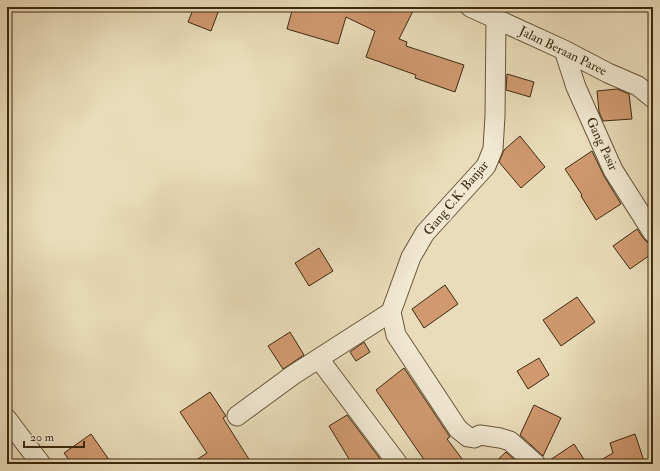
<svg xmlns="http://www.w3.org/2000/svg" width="660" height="471" font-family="'IM FELL Double Pica',serif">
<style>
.building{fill:#d09970;stroke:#3d2a0f}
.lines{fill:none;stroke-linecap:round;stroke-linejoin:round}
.street-casing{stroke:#68563a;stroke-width:21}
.street{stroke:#f1e8d2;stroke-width:19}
.labels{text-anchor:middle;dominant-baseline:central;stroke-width:3.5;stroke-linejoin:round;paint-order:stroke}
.street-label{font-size:13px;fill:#3d2a0f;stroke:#f1e8d2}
</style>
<rect width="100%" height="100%" fill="#eadcba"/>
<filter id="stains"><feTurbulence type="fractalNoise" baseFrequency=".005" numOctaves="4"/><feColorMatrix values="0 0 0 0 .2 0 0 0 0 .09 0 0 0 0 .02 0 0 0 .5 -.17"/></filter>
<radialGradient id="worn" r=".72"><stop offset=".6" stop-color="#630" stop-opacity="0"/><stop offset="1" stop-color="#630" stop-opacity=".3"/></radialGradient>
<path class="building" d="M 194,7 L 220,7 L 211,31 L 188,22 Z
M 293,7 L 415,7 L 399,39 L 407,42 L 406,46 L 464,65 L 455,92 L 415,78 L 416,75 L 366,57 L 375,31 L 346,17 L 338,44 L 287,29 Z
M 507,74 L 534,82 L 530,97 L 506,90 Z
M 617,89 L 629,94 L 632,119 L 603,121 L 599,112 L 597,91 Z
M 520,136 L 545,167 L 521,188 L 499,162 L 504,150 Z
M 592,151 L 604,176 L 621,204 L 596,220 L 581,196 L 582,195 L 565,169 Z
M 637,229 L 644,239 L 648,243 L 653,244 L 653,253 L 630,269 L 613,246 Z
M 319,248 L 333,271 L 309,286 L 295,263 Z
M 445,285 L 458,304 L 424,328 L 412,309 Z
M 577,297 L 595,322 L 561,346 L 543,320 Z
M 290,332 L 304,355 L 283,369 L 268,346 Z
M 364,342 L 370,352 L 356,361 L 350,352 Z
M 539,358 L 549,375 L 528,389 L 517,371 Z
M 404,368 L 450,437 L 447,439 L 466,464 L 427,464 L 376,390 Z
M 210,392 L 226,416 L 223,418 L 252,464 L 190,464 L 207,453 L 180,412 Z
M 534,405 L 561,418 L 543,456 L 520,435 Z
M 347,415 L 378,456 L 383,464 L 352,464 L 329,426 Z
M 91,434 L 112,464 L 72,464 L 64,453 Z
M 635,434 L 645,464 L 594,464 L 613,453 L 610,443 Z
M 574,444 L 587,464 L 547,464 L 547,462 Z
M 506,452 L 519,464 L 493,464 Z"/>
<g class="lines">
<g class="street-casing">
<path id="street" d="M 470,7 L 564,50 L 608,73 L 638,86 L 653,98
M 496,19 L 495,116 L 493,149 L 486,166 L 425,233 L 411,257 L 391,312 L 396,335 L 458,429 L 468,437 L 474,438 L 480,435 L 500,438 L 510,441 L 536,464
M 564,50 L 576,87 L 613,170 L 653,233
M 319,359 L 398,464
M 237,416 L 293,375 L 391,312
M 7,419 L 41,464"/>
</g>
<use href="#street" class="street"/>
</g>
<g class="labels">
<g class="street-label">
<text transform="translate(563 51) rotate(26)">Jalan Beraan Paree</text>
<text transform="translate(602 144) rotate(65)">Gang Pasir</text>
<text transform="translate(456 198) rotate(-50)">Gang C.K. Banjar</text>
</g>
</g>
<rect width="660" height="471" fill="none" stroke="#eadcba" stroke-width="24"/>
<rect x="8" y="8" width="644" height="455" fill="none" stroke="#3d2a0f" stroke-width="2"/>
<rect x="12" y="12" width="636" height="447" fill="none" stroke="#3d2a0f"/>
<path d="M24 441v6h60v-6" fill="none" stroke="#3d2a0f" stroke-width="2"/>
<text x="30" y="441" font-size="12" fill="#3d2a0f" stroke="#f1e8d2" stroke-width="3" paint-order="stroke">20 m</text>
<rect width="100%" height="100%" filter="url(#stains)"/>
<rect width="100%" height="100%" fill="url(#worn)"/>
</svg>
